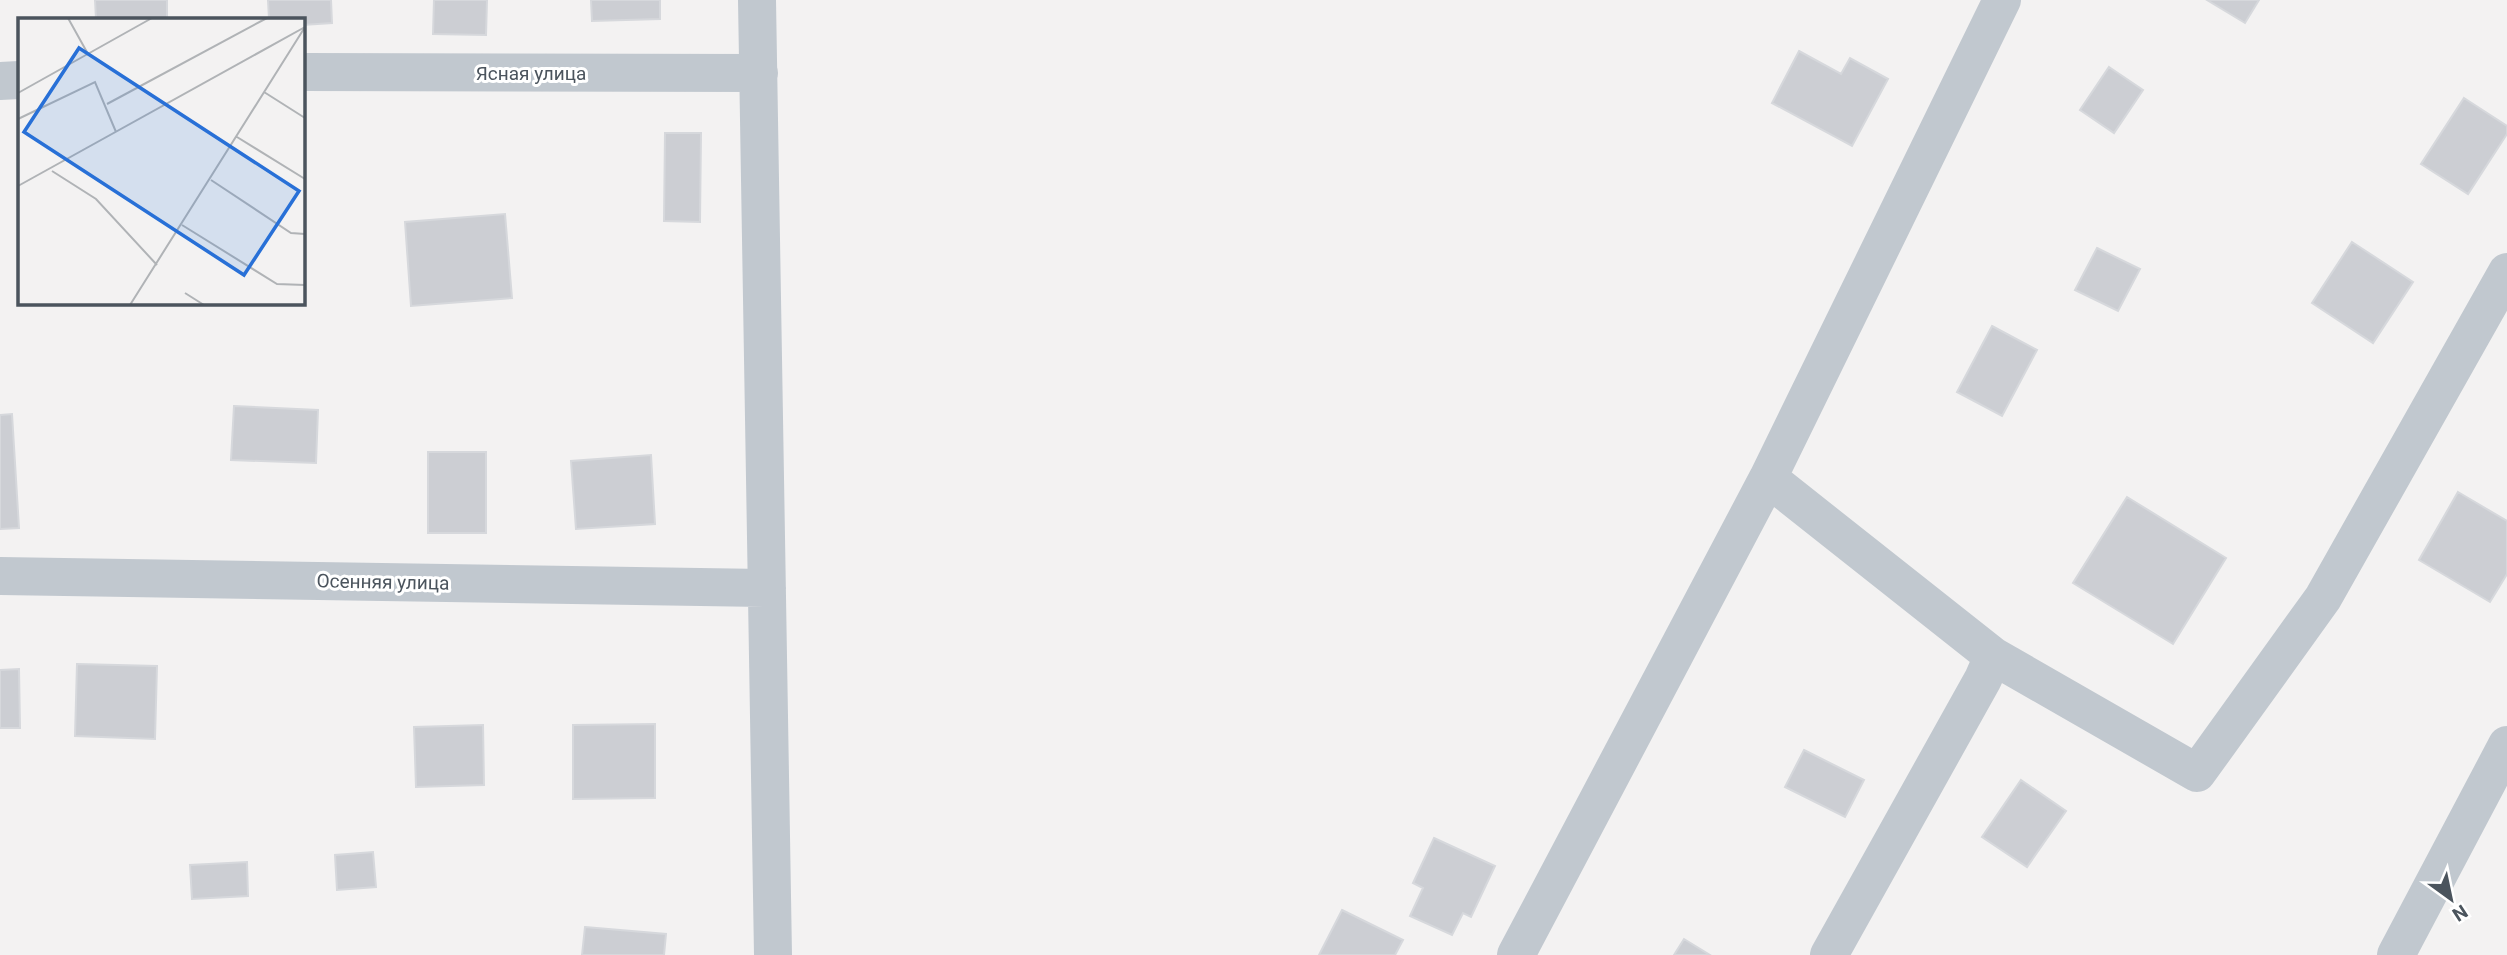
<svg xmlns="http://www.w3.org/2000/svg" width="2507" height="955" font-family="Roboto,sans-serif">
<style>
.building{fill:#ccced3;stroke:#d6d8dc;stroke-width:2}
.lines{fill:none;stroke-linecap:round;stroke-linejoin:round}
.minor{stroke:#c1c8cf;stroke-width:38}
.labels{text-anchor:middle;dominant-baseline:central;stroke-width:6;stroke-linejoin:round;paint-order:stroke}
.street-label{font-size:19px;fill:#4b545d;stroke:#fff}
.inset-road{fill:none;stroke:#b0b3b6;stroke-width:2}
.view{fill:#2870d7;fill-opacity:0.15;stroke:#2870d7;stroke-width:3.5}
.inset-edge{fill:none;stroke:#4b545d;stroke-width:3.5}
</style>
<rect width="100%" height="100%" fill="#f3f2f2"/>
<path class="building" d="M 95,0 L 167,0 L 167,19 L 96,19 Z
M 268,0 L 331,0 L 332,23 L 303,25 L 303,19 L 269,19 Z
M 434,0 L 487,0 L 486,35 L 433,34 Z
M 591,0 L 660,0 L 660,19 L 592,21 Z
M 2207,0 L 2259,0 L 2245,23 Z
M 1799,51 L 1841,74 L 1850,58 L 1888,79 L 1852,146 L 1772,103 Z
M 2109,67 L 2143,90 L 2114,133 L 2080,110 Z
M 2464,98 L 2507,126 L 2507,134 L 2468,194 L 2421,164 Z
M 665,133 L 701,133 L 700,222 L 664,221 Z
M 505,214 L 512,298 L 411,306 L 405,222 Z
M 2352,242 L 2413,282 L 2373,343 L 2312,303 Z
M 2097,248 L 2140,269 L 2118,311 L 2075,290 Z
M 1992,326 L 2037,350 L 2002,416 L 1957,392 Z
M 234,406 L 318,410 L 316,463 L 231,460 Z
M 12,414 L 19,528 L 0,529 L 0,415 Z
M 428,452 L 486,452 L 486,533 L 428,533 Z
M 651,455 L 655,524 L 576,529 L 571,461 Z
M 2458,492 L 2507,521 L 2507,574 L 2490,602 L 2419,560 Z
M 2127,497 L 2226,558 L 2173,644 L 2073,583 Z
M 77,664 L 157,666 L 155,739 L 75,736 Z
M 19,669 L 20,728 L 0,728 L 0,670 Z
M 655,724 L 655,798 L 573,799 L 573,725 Z
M 483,725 L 484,785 L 416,787 L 414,727 Z
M 1804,750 L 1864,780 L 1845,817 L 1785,787 Z
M 2021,780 L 2066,811 L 2027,867 L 1982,837 Z
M 1434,838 L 1495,866 L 1471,917 L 1463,913 L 1452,935 L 1410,916 L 1423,888 L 1413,883 Z
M 373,852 L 376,887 L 337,890 L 335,855 Z
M 247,862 L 248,896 L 192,899 L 190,865 Z
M 1342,910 L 1403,940 L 1395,955 L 1319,955 Z
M 585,927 L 666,934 L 664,955 L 582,955 Z
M 1684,939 L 1710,955 L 1674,955 Z"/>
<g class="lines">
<path class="minor" d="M 757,0 L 773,955
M 303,72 L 759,73
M 0,81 L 19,80
M 1768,478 L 1993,656 L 2197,773 L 2323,598 L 2507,272
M 0,576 L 767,588
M 1516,955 L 1768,478 L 2002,0
M 1829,955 L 1983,679 L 1993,656
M 2396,955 L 2507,745"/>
</g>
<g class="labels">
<g class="street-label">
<text x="531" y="73">Ясная улица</text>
<text transform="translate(383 582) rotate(1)">Осенняя улица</text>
</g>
</g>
<g transform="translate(18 18)">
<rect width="287" height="287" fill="#f3f2f2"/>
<path class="inset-road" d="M 50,0 L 70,36M 246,74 L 287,100M 0,75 L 134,0M 89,86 L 249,0M 0,101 L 77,64 L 98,114M 219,119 L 287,161M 34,153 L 78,181 L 139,247M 193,162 L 273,215 L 287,216M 0,168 L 287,9M 164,207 L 259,266 L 287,267M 167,275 L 186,287M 112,287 L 287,9"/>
<path class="view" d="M 61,30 L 281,173 L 226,257 L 6,114 Z"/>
<rect width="287" height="287" class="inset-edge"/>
</g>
<g transform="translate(2451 899) rotate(147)" stroke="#ffffff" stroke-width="5" paint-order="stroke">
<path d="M0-5L12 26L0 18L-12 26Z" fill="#4b545d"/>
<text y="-10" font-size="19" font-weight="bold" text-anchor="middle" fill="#4b545d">N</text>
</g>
</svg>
